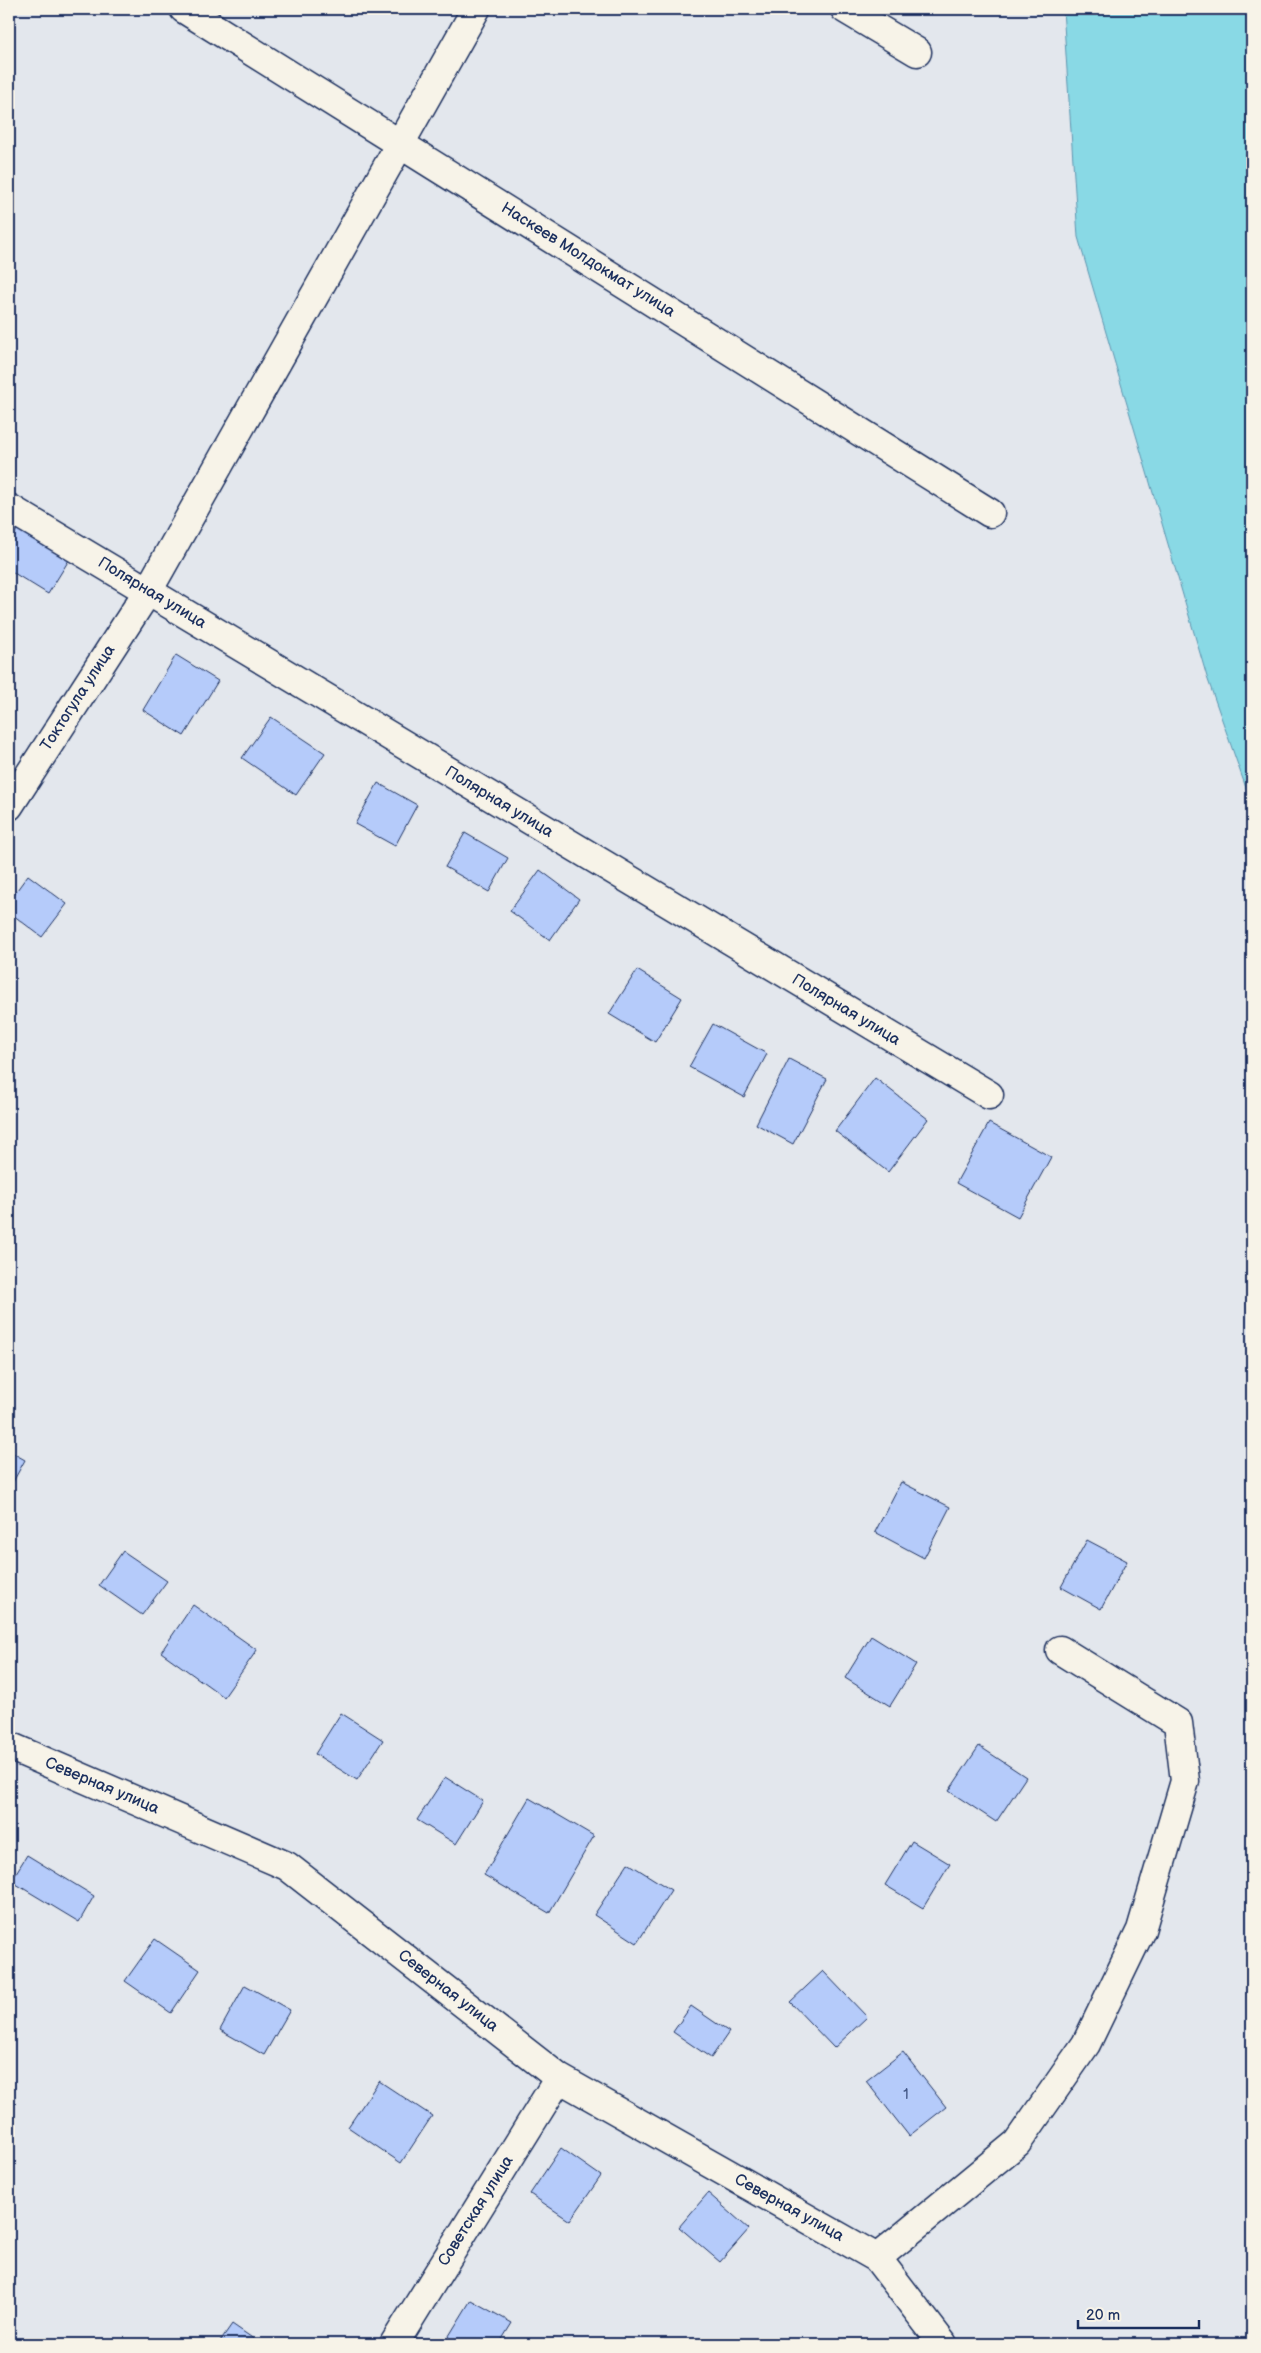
<svg xmlns="http://www.w3.org/2000/svg" width="1261" height="2353" font-family="'Balsamiq Sans',sans-serif">
<style>
.water{fill:#89d9e5;stroke:#5d95af}
.building{fill:#b5cbfa;stroke:#1b2f5e}
.lines{fill:none;stroke-linecap:round;stroke-linejoin:round}
.minor-casing{stroke:#1b2f5e;stroke-width:31}
.minor{stroke:#f7f3e8;stroke-width:28}
.labels{text-anchor:middle;dominant-baseline:central;stroke-width:4;stroke-linejoin:round;paint-order:stroke}
.number-label{font-size:14px;fill:#425685}
.street-label{font-size:16px;fill:#1b2f5e;stroke:#f7f3e8}
</style>
<rect width="100%" height="100%" fill="#e3e7ed"/>
<filter id="ink" filterUnits="userSpaceOnUse"><feTurbulence type="fractalNoise" baseFrequency=".02" numOctaves="2"/><feDisplacementMap in="SourceGraphic" scale="10" xChannelSelector="R" yChannelSelector="G"/><feConvolveMatrix kernelMatrix="1 2 1 2 8 2 1 2 1" color-interpolation-filters="sRGB"/></filter>
<g filter="url(#ink)">
<path class="water" d="M 1063,9 L 1252,9 L 1252,805 L 1207,677 L 1078,237 Z
M 1252,1414 L 1252,1522 L 1249,1453 Z"/>
<path class="building" d="M 18,528 L 69,560 L 48,594 L 9,570 L 9,543 Z
M 176,655 L 218,681 L 184,736 L 143,710 Z
M 271,717 L 325,753 L 296,795 L 242,758 Z
M 378,783 L 417,805 L 395,846 L 355,824 Z
M 465,833 L 508,858 L 489,892 L 445,867 Z
M 540,870 L 579,899 L 550,940 L 510,911 Z
M 28,875 L 67,904 L 42,937 L 9,912 L 9,901 Z
M 637,970 L 682,998 L 655,1042 L 609,1014 Z
M 713,1024 L 767,1054 L 744,1097 L 689,1067 Z
M 789,1059 L 827,1079 L 793,1144 L 756,1124 Z
M 875,1078 L 928,1119 L 888,1172 L 835,1131 Z
M 989,1123 L 1051,1157 L 1018,1217 L 956,1183 Z
M 9,1451 L 25,1460 L 9,1489 Z
M 901,1482 L 950,1507 L 924,1558 L 875,1532 Z
M 1087,1540 L 1127,1561 L 1101,1609 L 1061,1587 Z
M 123,1551 L 167,1581 L 142,1615 L 99,1585 Z
M 193,1605 L 257,1650 L 224,1697 L 161,1652 Z
M 871,1636 L 916,1664 L 890,1706 L 845,1678 Z
M 341,1713 L 383,1740 L 357,1780 L 315,1754 Z
M 979,1746 L 1026,1777 L 996,1822 L 949,1791 Z
M 445,1777 L 483,1801 L 456,1844 L 417,1820 Z
M 529,1798 L 594,1836 L 549,1913 L 484,1875 Z
M 912,1841 L 950,1864 L 923,1908 L 885,1885 Z
M 27,1855 L 94,1896 L 79,1922 L 11,1881 Z
M 628,1863 L 671,1890 L 637,1943 L 594,1915 Z
M 155,1939 L 200,1970 L 171,2013 L 125,1981 Z
M 823,1971 L 867,2017 L 834,2048 L 790,2002 Z
M 245,1985 L 290,2010 L 264,2055 L 220,2030 Z
M 691,2006 L 729,2032 L 711,2058 L 673,2032 Z
M 903,2052 L 946,2107 L 909,2136 L 866,2081 Z
M 379,2081 L 432,2116 L 401,2163 L 348,2127 Z
M 561,2148 L 601,2176 L 570,2221 L 530,2194 Z
M 708,2193 L 749,2229 L 720,2262 L 679,2227 Z
M 471,2300 L 512,2323 L 499,2344 L 444,2344 Z
M 232,2324 L 261,2344 L 218,2344 Z"/>
<g class="lines">
<g class="minor-casing">
<path id="minor" d="M 184,9 L 990,513
M 845,9 L 917,52
M 9,508 L 989,1095
M 9,806 L 148,591 L 476,9
M 9,1746 L 287,1866 L 559,2078 L 877,2258 L 943,2344
M 877,2258 L 1017,2143 L 1086,2044 L 1141,1930 L 1185,1781 L 1178,1723 L 1060,1650
M 394,2344 L 559,2078"/>
</g>
<use href="#minor" class="minor"/>
</g>
</g>
<g class="labels">
<g class="number-label">
<text x="906" y="2094">1</text>
</g>
<g class="street-label">
<text transform="translate(588 260) rotate(32)">Наскеев Молдокмат улица</text>
<text transform="translate(152 593) rotate(31)">Полярная улица</text>
<text transform="translate(78 698) rotate(-57)">Токтогула улица</text>
<text transform="translate(499 802) rotate(31)">Полярная улица</text>
<text transform="translate(846 1010) rotate(31)">Полярная улица</text>
<text transform="translate(102 1786) rotate(23)">Северная улица</text>
<text transform="translate(448 1991) rotate(38)">Северная улица</text>
<text transform="translate(789 2208) rotate(29)">Северная улица</text>
<text transform="translate(476 2211) rotate(-58)">Советская улица</text>
</g>
</g>
<rect width="1261" height="2353" fill="none" stroke="#f7f3e8" stroke-width="30"/>
<rect x="15" y="15" width="1231" height="2323" fill="none" stroke="#1b2f5e" stroke-width="2" filter="url(#ink)"/>
<path d="M1078 2320v8h121v-8" fill="none" stroke="#1b2f5e" stroke-width="2.5"/>
<text x="1086" y="2320" font-size="15" fill="#1b2f5e" stroke="#f7f3e8" stroke-width="4" paint-order="stroke">20 m</text>
</svg>
